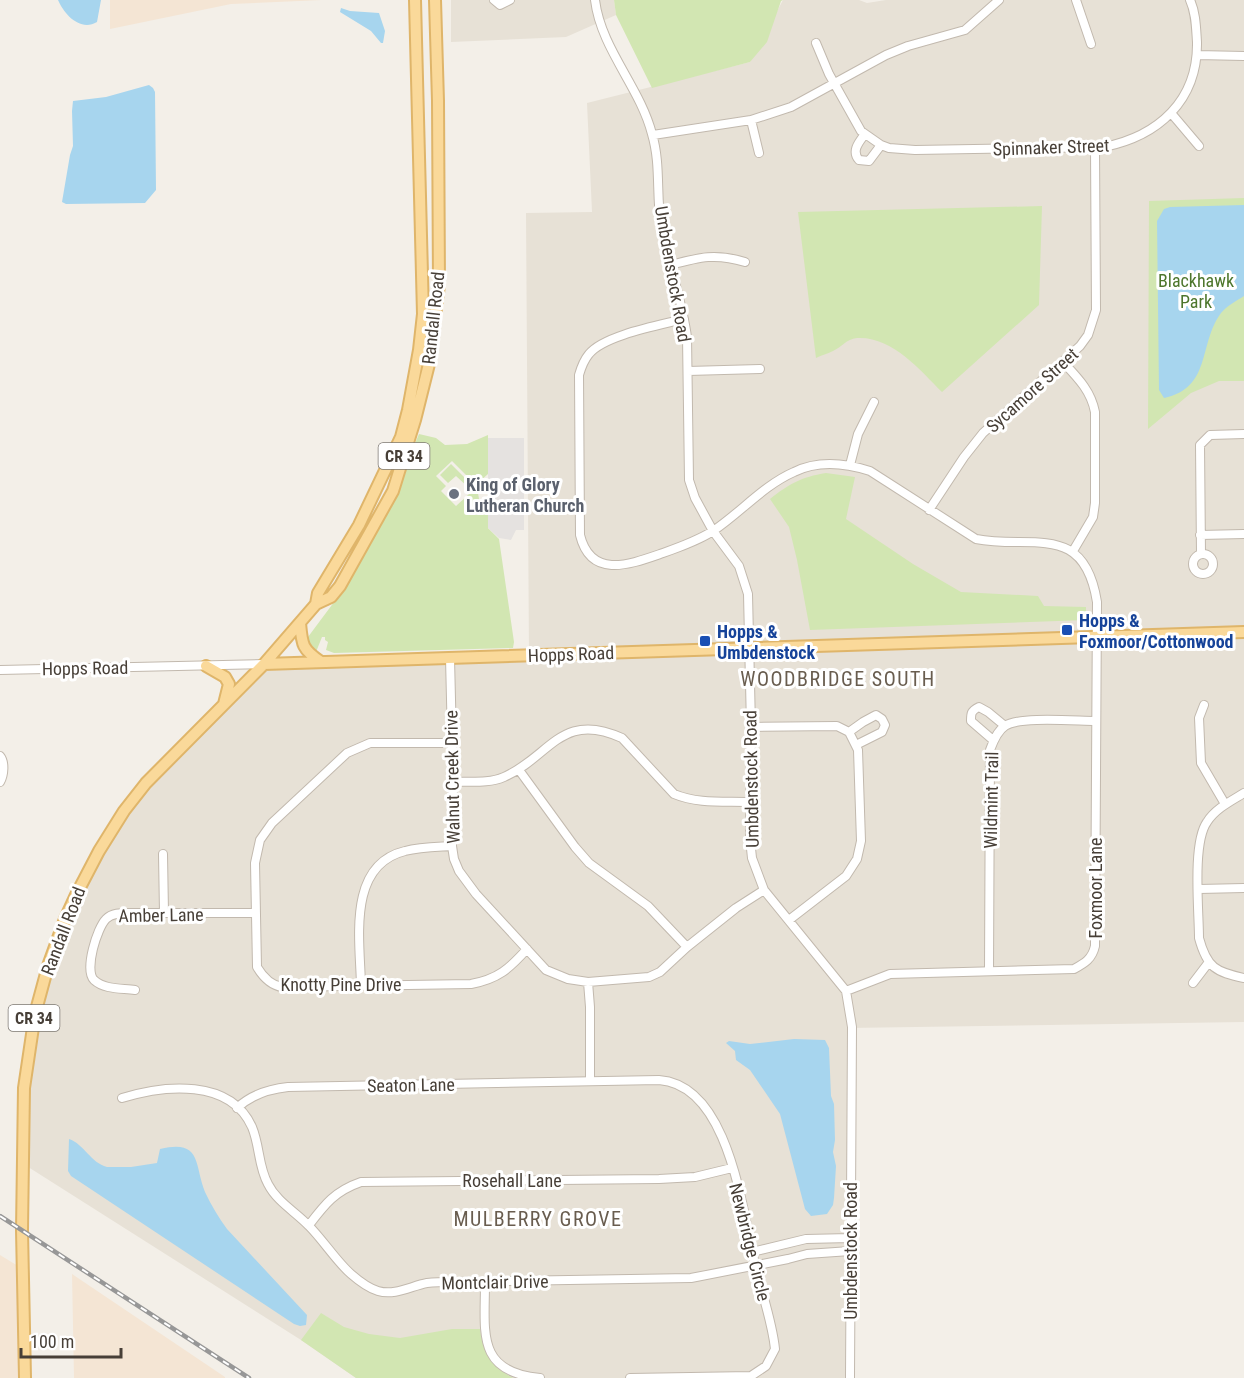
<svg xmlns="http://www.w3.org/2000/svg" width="1244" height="1378" font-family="'Roboto Condensed',sans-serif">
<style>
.residential{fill:#e7e1d6}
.commercial{fill:#f4e5d4}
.green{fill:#d2e6b2}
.parking{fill:#e5e2e0}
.water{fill:#a7d5ee}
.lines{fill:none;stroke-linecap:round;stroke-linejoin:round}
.minor-casing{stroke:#c2b9ae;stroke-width:10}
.major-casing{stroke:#dfb56a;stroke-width:14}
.minor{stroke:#fff;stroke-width:8}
.major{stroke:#fad99a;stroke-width:10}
.rail-casing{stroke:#979797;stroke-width:4.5}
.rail{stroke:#fff;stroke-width:2;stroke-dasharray:7;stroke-linecap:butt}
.worship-dot{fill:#6b7280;stroke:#fff;stroke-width:2}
.transit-dot{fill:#1a4fb4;stroke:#fff;stroke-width:2}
.labels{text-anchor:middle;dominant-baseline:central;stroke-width:6;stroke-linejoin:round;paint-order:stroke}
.shield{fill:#fff;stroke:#7e7973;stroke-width:1.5}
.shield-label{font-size:16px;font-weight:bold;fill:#473f37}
.street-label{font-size:18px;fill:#473f37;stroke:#fff}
.park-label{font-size:18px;fill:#4d762c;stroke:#fff}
.worship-label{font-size:18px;font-weight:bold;fill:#5b616d;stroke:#fff;text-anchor:start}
.transit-label{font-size:18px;font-weight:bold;fill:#164399;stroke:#fff;text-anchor:start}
.neighbourhood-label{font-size:20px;letter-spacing:1.5px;fill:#695d4f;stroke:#fff}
</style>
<rect width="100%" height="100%" fill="#f3efe8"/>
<path class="residential" d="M 451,0 L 614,0 L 616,15 L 566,37 L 451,42 Z
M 783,0 L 859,0 L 867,3 L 886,0 L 1244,0 L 1244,628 L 529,654 L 526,213 L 592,212 L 587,103 L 750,62 Z
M 1244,635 L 1244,1022 L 848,1028 L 845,1378 L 356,1378 L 301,1340 L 25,1165 L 27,1093 L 34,1038 L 54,965 L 80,893 L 115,831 L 151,782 L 267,668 Z"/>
<path class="commercial" d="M 110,0 L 322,0 L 231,4 L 110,29 Z
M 0,1255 L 18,1266 L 20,1378 L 0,1378 Z
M 72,1274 L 225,1377 L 225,1378 L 74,1378 Z"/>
<path class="green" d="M 614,0 L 783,0 L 781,1 L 767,42 L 750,62 L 652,88 L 616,15 Z
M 1244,198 L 1244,381 L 1219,381 L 1191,393 L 1148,429 L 1149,201 Z
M 1042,206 L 1039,305 L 942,392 C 920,370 892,336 857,338 C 846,339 842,347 833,351 C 827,354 822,355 816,358 L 798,212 Z
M 419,434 L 436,438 L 445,445 L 467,444 L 488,435 L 488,474 L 479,482 L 478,487 L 452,461 L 436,476 L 446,486 L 441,491 L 456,506 L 469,494 L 478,493 L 479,499 L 488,507 L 488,528 L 499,539 L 514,642 L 513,648 L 334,653 L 326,650 L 328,642 L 325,640 L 325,637 L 322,637 L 316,652 L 310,652 L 305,641 L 346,586 L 379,529 Z
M 451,464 L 477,490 L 469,488 L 456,476 L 448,483 L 440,475 Z
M 826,473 L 855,477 L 846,519 L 913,564 L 961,592 L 1038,596 L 1044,606 L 1086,607 L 1086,620 L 810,630 L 797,560 L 789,527 L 770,499 C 789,484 801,477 826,473 Z
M 321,1313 L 344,1327 L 369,1334 L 400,1338 L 452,1329 L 480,1329 C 483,1353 493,1367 513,1378 L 356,1378 L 301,1340 Z"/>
<path class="parking" d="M 488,438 L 524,438 L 524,530 L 516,530 L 511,540 L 499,538 L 488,528 Z"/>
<path class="water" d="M 58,0 L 101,0 L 97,22 C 80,32 64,14 58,0 Z
M 341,8 L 350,11 L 379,13 L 385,31 L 383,43 L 381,43 L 371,31 L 340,12 Z
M 149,85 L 153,88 L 155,92 L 156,190 L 145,203 L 66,204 L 62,202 L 70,155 L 73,146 L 72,111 L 73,101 L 106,97 Z
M 1244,205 L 1244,296 C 1236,301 1227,306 1221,313 C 1198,344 1212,388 1164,398 L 1159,390 L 1157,221 L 1164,209 L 1170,207 Z
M 794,1039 L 825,1040 L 829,1048 L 831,1096 L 834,1104 L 835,1140 L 833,1152 L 836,1166 L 834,1198 L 833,1205 L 827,1214 L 811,1216 L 805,1209 L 780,1114 L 750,1070 L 736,1060 L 735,1051 L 726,1043 L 729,1041 L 750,1044 Z
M 69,1139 C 84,1144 91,1163 107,1167 L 131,1167 L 157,1163 L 160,1149 C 202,1139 194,1164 205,1192 C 211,1205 219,1218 227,1229 L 307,1315 L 306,1325 L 300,1326 L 294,1324 L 71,1176 L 68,1171 Z"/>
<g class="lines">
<g class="minor-casing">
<path id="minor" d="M 494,0 L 500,5 L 510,0
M 595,0 C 601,49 640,87 652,134 C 661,164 656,195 661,225 C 668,263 682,299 687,337 L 689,480 L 695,498 L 713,531 L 739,566 L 748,594 L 751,727 L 750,839 L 752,858 L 764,890 L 846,991 L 852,1027 L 850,1378
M 1076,0 L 1091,44
M 816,43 L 829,74 L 861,131 L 881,145 L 889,148 L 915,150 L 1104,147 C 1158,136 1198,101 1197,42 C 1196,28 1196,13 1190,0
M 1197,55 L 1244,56
M 1171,113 L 1199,146
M 751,120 L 759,153
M 865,134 C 859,142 851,151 859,160 L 869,161 L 881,145
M 653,135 L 751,120 L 791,107 L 886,55 L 908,46 L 965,30 L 999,0
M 671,265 C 700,257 716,253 745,262
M 684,319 C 661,325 604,335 589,354 C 584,360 581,368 579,375 L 580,535 C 591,580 631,564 663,553 C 680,547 697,541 713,531 C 740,513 764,485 794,472 C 818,460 845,463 870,471 L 976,539 C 1032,550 1084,521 1097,602 L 1095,946 C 1092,959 1085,963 1074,969 L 890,974 L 846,991
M 1063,362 C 1078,378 1091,391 1095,412 L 1095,503 L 1093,517 L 1073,551
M 688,371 L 760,369
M 850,465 L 858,434 L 874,402
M 929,510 L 964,457 L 983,433 L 1080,346 L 1088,335 L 1096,310 L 1095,148
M 1200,535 L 1244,534
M1193 564a10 10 0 1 1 20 0a10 10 0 1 1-20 0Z
M 1201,554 L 1200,445 L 1210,435 L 1244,434
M 450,658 L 453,782 L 452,846 L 454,859 L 459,871 L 476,894 L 546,970 L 568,979 L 588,982 L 649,977 L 660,972 L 687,947 L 736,908 L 764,890
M 0,670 L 264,664
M 1204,705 L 1199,718 L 1201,763 L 1225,804
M 751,727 L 837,726 L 849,732 L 858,750 L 861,841 L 857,859 L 846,876 L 789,920
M 849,732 L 863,722 L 876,715 L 882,719 L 885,725 L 882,732 L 856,745
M 993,740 L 971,721 C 971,713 971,711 979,707 L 988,712 L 1005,726
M 452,743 L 370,743 L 347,753 L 272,823 L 260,840 L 255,863 L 257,967 C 263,977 270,985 282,987 L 471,984 C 498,979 509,969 527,949
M 0,756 C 5,762 4,775 0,782
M 519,770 L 575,847 L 589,863 L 648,906 L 687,947
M 453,782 C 469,781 488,784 504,777 C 550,757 561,710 622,738 L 674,794 C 698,804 724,801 750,802
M 1244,793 C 1231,801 1215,809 1207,822 C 1192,843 1199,911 1199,938 C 1207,968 1216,972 1244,978
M 163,854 L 164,913
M 1199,889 L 1244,888
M 989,971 L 990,750 C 993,742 997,731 1005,726 C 1019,716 1076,721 1096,721
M 588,982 L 590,1007 L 590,1081
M 1193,983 L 1209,962
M 361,985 C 360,940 347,865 405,851 C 420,847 436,847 452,846
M 135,990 C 122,988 105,990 94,980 C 84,970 97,928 106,919 C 112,913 121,913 128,913 L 255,913
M 122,1098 C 164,1085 230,1078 252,1127 C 260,1146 258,1166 268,1184 C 277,1202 296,1212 309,1226 C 323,1240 337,1262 351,1274 C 359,1281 368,1288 378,1291 C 395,1296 411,1286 427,1283 C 436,1282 446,1282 454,1282 L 691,1278 L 788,1259 L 807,1254 L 850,1251
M 237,1108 C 251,1095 269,1089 288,1087 L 659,1080 C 729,1085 742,1209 755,1264 C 761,1292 772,1320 775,1349 L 766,1366 L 751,1376 L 630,1378
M 309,1225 C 325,1204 335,1191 361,1182 L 659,1179 L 695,1177 L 732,1168
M 752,1252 L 806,1239 L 850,1238
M 485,1282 C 485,1333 476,1372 540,1378"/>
</g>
<g class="major-casing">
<path id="major" d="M 316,604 L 318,593 L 359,525 L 401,437 L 408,410 L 419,350 L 423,314 L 415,0
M 300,623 C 302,645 302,649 321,662
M 264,664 L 1244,632
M 206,666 L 225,677 L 229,684 L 224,704
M 25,1378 L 22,1230 L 24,1088 L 35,1014 L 48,966 L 65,919 L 76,895 L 99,851 L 124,811 L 146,783 L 264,664 L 316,604 L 331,597 L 340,586 L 393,491 L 415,420 L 429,364 L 439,285 L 438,101 L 435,0"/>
</g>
<use href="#minor" class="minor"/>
<use href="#major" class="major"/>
<g class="rail-casing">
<path id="rail" d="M 0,1216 L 249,1378"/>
</g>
<use href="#rail" class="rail"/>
</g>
<circle class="worship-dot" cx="454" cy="494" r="6"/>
<g class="transit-dot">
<rect x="1061" y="624" width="12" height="12" rx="3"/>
<rect x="699" y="635" width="12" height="12" rx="3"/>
</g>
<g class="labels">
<g class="shield">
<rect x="378.5" y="443" width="51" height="26" rx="4.5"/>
<rect x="8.5" y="1005" width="51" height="26" rx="4.5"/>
</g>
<g class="shield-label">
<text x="404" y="456">CR 34</text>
<text x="34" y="1018">CR 34</text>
</g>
<g class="street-label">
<text transform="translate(1051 147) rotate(-2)">Spinnaker Street</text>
<text transform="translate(673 274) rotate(80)">Umbdenstock Road</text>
<text transform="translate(433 318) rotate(-84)">Randall Road</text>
<text transform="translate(1032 390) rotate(-42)">Sycamore Street</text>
<text transform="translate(571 654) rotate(-2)">Hopps Road</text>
<text transform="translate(85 668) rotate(-1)">Hopps Road</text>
<text transform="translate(452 777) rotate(-91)">Walnut Creek Drive</text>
<text transform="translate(751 779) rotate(-91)">Umbdenstock Road</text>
<text transform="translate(991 800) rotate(-89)">Wildmint Trail</text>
<text transform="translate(1095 888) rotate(-90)">Foxmoor Lane</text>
<text transform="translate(161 915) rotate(-1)">Amber Lane</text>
<text transform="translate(63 931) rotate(-69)">Randall Road</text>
<text x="341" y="984">Knotty Pine Drive</text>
<text transform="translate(411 1085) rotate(-1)">Seaton Lane</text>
<text x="512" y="1180">Rosehall Lane</text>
<text transform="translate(750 1242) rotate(76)">Newbridge Circle</text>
<text transform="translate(850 1251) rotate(-90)">Umbdenstock Road</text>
<text transform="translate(495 1282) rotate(-1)">Montclair Drive</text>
</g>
<g class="park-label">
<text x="1196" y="280">Blackhawk<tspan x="1196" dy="21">Park</tspan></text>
</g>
<g class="worship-label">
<text x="466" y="484">King of Glory<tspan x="466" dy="21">Lutheran Church</tspan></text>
</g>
<g class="transit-label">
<text x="1079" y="620">Hopps &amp;<tspan x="1079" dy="21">Foxmoor/Cottonwood</tspan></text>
<text x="717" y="631">Hopps &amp;<tspan x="717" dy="21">Umbdenstock</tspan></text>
</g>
<g class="neighbourhood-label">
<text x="838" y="679">WOODBRIDGE SOUTH</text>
<text x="538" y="1219">MULBERRY GROVE</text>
</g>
</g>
<path d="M21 1348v9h100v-9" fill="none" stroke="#473f37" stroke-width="3"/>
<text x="30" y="1348" font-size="18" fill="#473f37" stroke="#ffffff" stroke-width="4.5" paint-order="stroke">100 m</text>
</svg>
